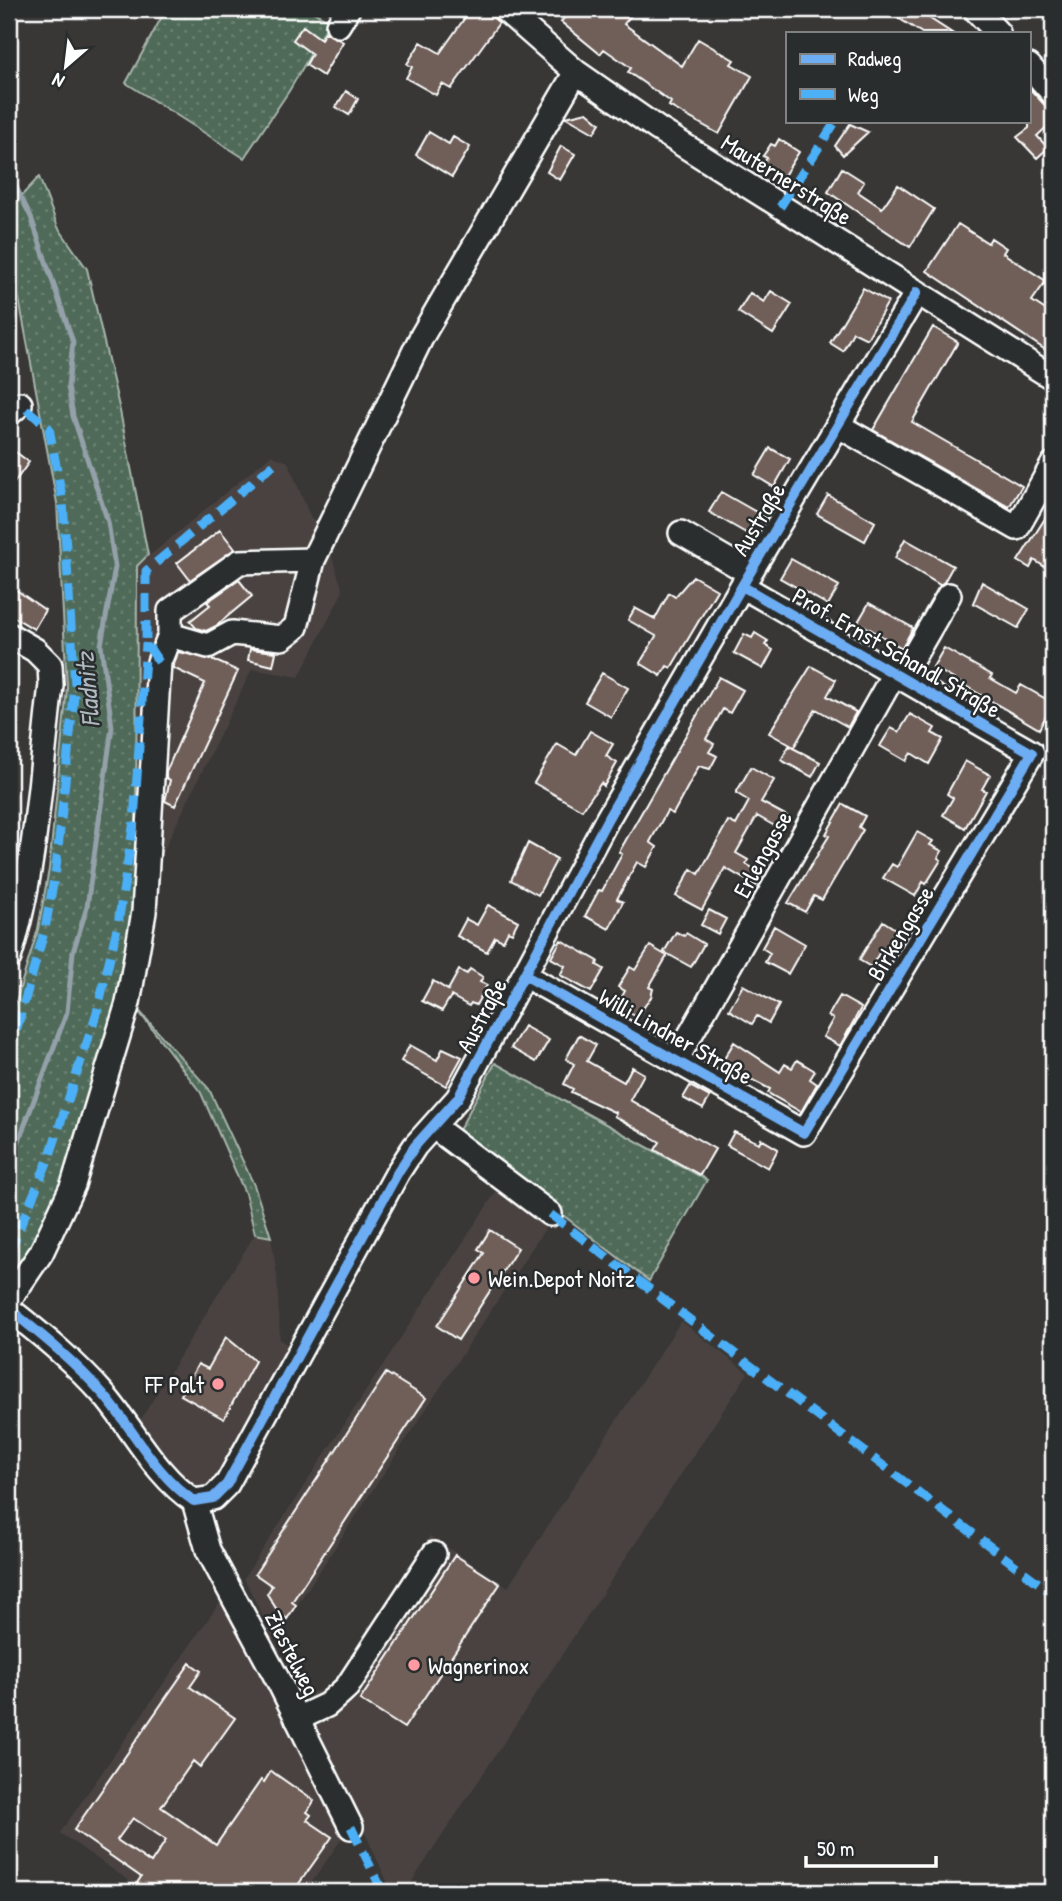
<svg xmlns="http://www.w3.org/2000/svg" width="1062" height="1901" font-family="'Patrick Hand',sans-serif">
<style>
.built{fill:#484340}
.grass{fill:url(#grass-dots);stroke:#a8b5ac;stroke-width:2}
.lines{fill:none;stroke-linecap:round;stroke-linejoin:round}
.stream{stroke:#95a1aa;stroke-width:5}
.building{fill:#6f5e58;stroke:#fff;stroke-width:2;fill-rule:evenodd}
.minor-casing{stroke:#fff;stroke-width:28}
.minor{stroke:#2a2d2e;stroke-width:23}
.quiet{stroke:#4cb0f7;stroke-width:9;stroke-dasharray:18 9;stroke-linecap:butt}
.cycleway-casing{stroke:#2a2d2e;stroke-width:15}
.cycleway{stroke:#6dadf4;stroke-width:10}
.poi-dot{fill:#ff9aa2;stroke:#2a2d2e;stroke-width:2.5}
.labels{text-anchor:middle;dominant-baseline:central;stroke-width:5;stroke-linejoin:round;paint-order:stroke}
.street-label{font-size:24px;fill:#fff;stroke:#2a2d2e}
.poi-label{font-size:24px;fill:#fff;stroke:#2a2d2e;text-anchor:start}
.water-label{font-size:26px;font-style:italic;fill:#afb8bf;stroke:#2a2d2e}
</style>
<defs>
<pattern id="grass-dots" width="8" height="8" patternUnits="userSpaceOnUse" patternTransform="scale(1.75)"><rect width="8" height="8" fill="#506b59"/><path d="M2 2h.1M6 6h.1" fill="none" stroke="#6a8172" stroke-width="1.8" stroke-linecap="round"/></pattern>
</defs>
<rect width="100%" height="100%" fill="#383736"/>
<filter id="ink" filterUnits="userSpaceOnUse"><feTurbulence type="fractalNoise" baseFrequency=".0143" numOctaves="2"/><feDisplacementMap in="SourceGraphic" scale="14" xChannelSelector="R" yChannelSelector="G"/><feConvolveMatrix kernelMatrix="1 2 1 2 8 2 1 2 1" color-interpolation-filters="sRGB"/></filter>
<g filter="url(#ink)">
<path class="built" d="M 271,455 L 288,462 L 311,519 L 322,526 L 343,591 L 299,677 L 252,669 L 157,864 L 136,862 L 137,566 Z
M 499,1187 L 550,1221 L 274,1640 L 244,1578 Z
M 255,1234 L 271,1237 L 277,1275 L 280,1340 L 291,1347 L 221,1475 L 209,1487 L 198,1489 L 186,1482 L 138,1424 Z
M 681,1321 L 748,1373 L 405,1892 L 392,1892 L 297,1685 L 306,1692 L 322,1691 L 334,1682 L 430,1536 L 508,1587 Z
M 222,1599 L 342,1838 L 305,1892 L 131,1892 L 135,1885 L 60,1833 Z"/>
<path class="grass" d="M 166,9 L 308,9 L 330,21 L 289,91 L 244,158 L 126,83 Z
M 39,177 L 58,227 L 87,269 L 120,411 L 148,555 L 137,566 L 136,862 L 131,967 L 50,1226 L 9,1282 L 9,1024 L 38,929 L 49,869 L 67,688 L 57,503 L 19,299 L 9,264 L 9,209 Z
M 133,1004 L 209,1089 L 254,1185 L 271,1237 L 255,1234 L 245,1193 L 201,1093 Z
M 495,1063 L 707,1180 L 649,1281 L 457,1134 Z"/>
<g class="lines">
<path class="stream" d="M 9,173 L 31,217 L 73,342 L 68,386 L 73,416 L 108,522 L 115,567 L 101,645 L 112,727 L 87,907 L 73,952 L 67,1012 L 9,1167"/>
</g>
<path class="building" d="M 451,9 L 484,9 L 499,23 L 451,89 L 442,84 L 436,95 L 406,78 L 412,67 L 407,64 L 421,42 L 440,53 L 464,19 Z
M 571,9 L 636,9 L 624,24 L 682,66 L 698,39 L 734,60 L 731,64 L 752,76 L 719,134 L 669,106 L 671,102 L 628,72 L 631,68 L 604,49 L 600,54 L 561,22 Z
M 884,9 L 915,9 L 952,33 L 922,33 Z
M 303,26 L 321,39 L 325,32 L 343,42 L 323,76 L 306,65 L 312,54 L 293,40 Z
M 1029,88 L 1053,114 L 1053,121 L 1037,136 L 1048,148 L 1037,158 L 1017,137 L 1029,128 Z
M 346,91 L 358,99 L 349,115 L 336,107 Z
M 587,112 L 600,123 L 594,133 L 566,117 Z
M 850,124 L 868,132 L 843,155 L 835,146 Z
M 429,132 L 449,144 L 453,137 L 470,147 L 452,177 L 416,155 Z
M 779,139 L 799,152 L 783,177 L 763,164 L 767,158 L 763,156 L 771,144 L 775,146 Z
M 561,146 L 575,154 L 560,180 L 547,172 Z
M 842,168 L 864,182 L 858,192 L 882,208 L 898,185 L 934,209 L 910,247 L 828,192 Z
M 958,224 L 988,243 L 991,238 L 1006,248 L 1003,253 L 1046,281 L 1032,301 L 1050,313 L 1047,317 L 1053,321 L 1053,355 L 927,271 Z
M 863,288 L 888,302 L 867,339 L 853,332 L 843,351 L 830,343 Z
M 771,291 L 792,304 L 773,334 L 738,312 L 750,293 L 764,302 Z
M 933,327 L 958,342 L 912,422 L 1022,486 L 1009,507 L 873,430 Z
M 9,447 L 29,462 L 9,490 Z
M 770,448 L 790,459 L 774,487 L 754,475 Z
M 721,492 L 765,517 L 753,537 L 709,512 Z
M 828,495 L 875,522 L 865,541 L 817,514 Z
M 1053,506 L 1053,553 L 1045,567 L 1034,560 L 1030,568 L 1018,561 Z
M 220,530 L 235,549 L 190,580 L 177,563 Z
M 905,539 L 953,566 L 944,582 L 940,585 L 895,558 Z
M 791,559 L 839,586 L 828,605 L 780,578 Z
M 693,576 L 717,590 L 671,668 L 667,666 L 661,676 L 640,663 L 656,636 L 628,620 L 635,608 L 655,619 L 669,593 L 675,597 Z
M 239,580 L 252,596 L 216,626 L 206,631 L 196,628 L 190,621 L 210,605 L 207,602 Z
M 982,582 L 1029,609 L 1018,628 L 973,603 Z
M 9,585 L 45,610 L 34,629 L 9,614 Z
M 869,603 L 913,628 L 902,648 L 858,622 Z
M 755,633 L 768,641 L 765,645 L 773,650 L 763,669 L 734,653 L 744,634 L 752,638 Z
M 944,648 L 992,675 L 990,678 L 1016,693 L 1021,685 L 1053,703 L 1039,729 L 933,667 Z
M 250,649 L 276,652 L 273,666 L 248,660 Z
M 178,652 L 211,659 L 238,671 L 175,806 L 165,801 L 170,780 L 166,778 L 166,772 L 205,683 L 173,668 Z
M 811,666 L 836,680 L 827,696 L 856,712 L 848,727 L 816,709 L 794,747 L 769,733 Z
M 602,673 L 628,688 L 611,717 L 585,702 Z
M 719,677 L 743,690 L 730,713 L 723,709 L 706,739 L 714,744 L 709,752 L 717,756 L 710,769 L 699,766 L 673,814 L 667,811 L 650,842 L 657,847 L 646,867 L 637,862 L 617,899 L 623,902 L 609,929 L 585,916 L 599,890 L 602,891 L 622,854 L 619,852 Z
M 910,714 L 935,728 L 932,733 L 943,739 L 929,764 L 911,753 L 906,761 L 880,746 L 891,728 L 899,732 Z
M 590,731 L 613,744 L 606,756 L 617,763 L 604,786 L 601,783 L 582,810 L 534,783 L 557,744 L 576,755 Z
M 789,746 L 820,762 L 812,777 L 781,760 Z
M 965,761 L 990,775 L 982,789 L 986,791 L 965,828 L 943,815 L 953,798 L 947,794 Z
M 751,767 L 774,780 L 761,802 L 787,816 L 780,829 L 757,816 L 736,853 L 748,860 L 746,864 L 763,874 L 756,886 L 725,868 L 702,910 L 676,896 L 691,869 L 699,874 L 728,821 L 736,825 L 749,801 L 736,793 Z
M 843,804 L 865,816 L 859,827 L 863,830 L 822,900 L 814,896 L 805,912 L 788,903 L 829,836 L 826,834 Z
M 917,832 L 933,841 L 930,845 L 942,851 L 938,858 L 941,860 L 926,884 L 923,882 L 915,896 L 883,878 L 892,864 L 897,867 Z
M 528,843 L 557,859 L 538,895 L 511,880 Z
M 488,905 L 518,921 L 512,933 L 508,931 L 503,941 L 495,937 L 487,952 L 457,936 L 466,919 L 477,925 Z
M 709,910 L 726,919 L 718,934 L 701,925 Z
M 883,921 L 906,936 L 893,958 L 881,950 L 871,967 L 859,960 Z
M 774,926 L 805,944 L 788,974 L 765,962 L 770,953 L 762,948 Z
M 676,932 L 684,936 L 686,933 L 704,944 L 691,967 L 664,952 Z
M 561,940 L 598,961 L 597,965 L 604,969 L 591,992 L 560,975 L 565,966 L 551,958 Z
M 650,946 L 667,956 L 649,987 L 653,989 L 651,997 L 637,1017 L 617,1006 L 625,991 L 618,987 L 630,967 L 635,970 Z
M 470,969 L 483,977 L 480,982 L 487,985 L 476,1005 L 471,1003 L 469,1006 L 451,996 L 442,1011 L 422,1001 L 433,981 L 448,990 L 459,970 L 467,974 Z
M 743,985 L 779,1005 L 769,1023 L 757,1016 L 752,1024 L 729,1010 Z
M 840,996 L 861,1008 L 840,1046 L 823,1037 L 833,1019 L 828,1016 Z
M 524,1026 L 549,1040 L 536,1062 L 511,1048 Z
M 579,1035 L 596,1045 L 587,1061 L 624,1082 L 632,1067 L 644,1074 L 630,1100 L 715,1149 L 700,1175 L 655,1150 L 660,1142 L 614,1116 L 616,1113 L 571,1092 L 573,1089 L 564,1084 L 574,1064 L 566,1059 Z
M 734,1042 L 780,1072 L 785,1064 L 792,1068 L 797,1060 L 815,1071 L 810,1079 L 817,1084 L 801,1112 L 768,1093 L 770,1089 L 721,1064 Z
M 410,1045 L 437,1060 L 443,1048 L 462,1057 L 446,1086 L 401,1061 Z
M 690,1086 L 710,1097 L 703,1109 L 683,1098 Z
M 734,1132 L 759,1143 L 761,1139 L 778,1149 L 768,1168 L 727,1145 Z
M 490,1230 L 518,1248 L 458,1340 L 437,1326 L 484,1253 L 478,1249 Z
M 226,1337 L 255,1361 L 224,1419 L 181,1395 L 198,1364 L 208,1369 Z
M 386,1373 L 426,1398 L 292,1602 L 296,1605 L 287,1619 L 279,1613 L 267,1594 L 272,1586 L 255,1574 Z
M 455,1555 L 500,1584 L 404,1728 L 360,1700 Z
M 190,1663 L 201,1671 L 190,1687 L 235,1718 L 200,1767 L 193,1761 L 161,1807 L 216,1845 L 261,1780 L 264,1782 L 271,1771 L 314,1801 L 307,1812 L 311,1815 L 307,1820 L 332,1837 L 293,1892 L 151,1892 L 137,1883 L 141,1877 L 74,1830 ZM 133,1818 L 166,1840 L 151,1863 L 117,1840 Z"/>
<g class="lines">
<g class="minor-casing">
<path id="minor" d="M 504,9 L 576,72 L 658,129 L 1053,378
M 975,9 L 998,33
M 338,25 L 348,9
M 1029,66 L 1053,93
M 9,414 L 20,404
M 839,426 L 1017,528 L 1053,464
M 681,533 L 750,573
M 9,635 L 35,650 L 50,665 L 51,685 C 40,776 36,870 9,958
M 170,635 L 208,646 L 232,633 L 282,638 L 296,627 L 313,560
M 901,678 L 949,595
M 526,976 L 804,1133 L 1032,753 L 742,586
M 676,1060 L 894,674
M 434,1127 L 550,1214
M 9,1300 L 41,1253 L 73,1185 L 128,1003 L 144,912 L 159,662 L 170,635 L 170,611 L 239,562 L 313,560 L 422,336 L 576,72
M 9,1309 C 43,1336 75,1362 104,1395 C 134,1430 156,1476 194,1501 L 213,1498 L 227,1484 L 398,1172 L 415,1146 L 458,1098 L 608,818 L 742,586 L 917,292
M 194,1501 L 208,1550 L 279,1682 L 351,1827
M 297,1719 L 327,1705 L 347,1687 L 434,1554"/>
</g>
<use href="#minor" class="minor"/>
<path class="quiet" d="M 780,207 L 836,121
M 159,662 L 146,643 L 146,571 L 274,464
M 9,1056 L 45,929 L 56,868 L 75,686 L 63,502 L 49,428 L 20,404
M 550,1214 L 1053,1594
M 9,1253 L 49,1158 L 97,1012 L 118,924 L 134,821 L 146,643
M 351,1827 L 383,1892"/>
<g class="cycleway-casing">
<path id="cycleway" d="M 526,976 L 804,1133 L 1032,753 L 742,586
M 9,1309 C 43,1336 75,1362 104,1395 C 134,1430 156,1476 194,1501 L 213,1498 L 227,1484 L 398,1172 L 415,1146 L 458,1098 L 608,818 L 742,586 L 917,292"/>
</g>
<use href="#cycleway" class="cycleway"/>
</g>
</g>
<g class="poi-dot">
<circle cx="474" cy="1278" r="7"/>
<circle cx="218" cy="1384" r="7"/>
<circle cx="414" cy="1665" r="7"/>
</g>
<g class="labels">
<g class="street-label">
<text transform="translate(787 179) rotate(32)">Mauternerstraße</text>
<text transform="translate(758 519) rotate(-59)">Austraße</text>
<text transform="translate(897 652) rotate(30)">Prof. Ernst Schandl Straße</text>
<text transform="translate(762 854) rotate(-61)">Erlengasse</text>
<text transform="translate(900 933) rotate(-59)">Birkengasse</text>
<text transform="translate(481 1015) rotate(-62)">Austraße</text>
<text transform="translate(676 1036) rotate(29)">Willi Lindner Straße</text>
<text transform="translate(293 1653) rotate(63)">Ziestelweg</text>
</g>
<g class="poi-label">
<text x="488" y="1278">Wein.Depot Noitz</text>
<text x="204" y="1384" text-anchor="end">FF Palt</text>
<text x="428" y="1665">Wagnerinox</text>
</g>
<g class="water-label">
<text transform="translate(87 690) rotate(-95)">Fladnitz</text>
</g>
</g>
<rect width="1062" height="1901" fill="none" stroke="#2a2d2e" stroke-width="35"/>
<rect x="18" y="18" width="1027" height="1866" fill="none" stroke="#fff" stroke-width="2.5" filter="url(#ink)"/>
<rect x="786" y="32" width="245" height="91" fill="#2a2d2e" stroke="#7f8182" stroke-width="2"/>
<rect x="800" y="54" width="35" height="10" fill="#6dadf4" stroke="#7f8182" stroke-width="2"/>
<text x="848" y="66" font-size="21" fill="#ffffff">Radweg</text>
<rect x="800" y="89" width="35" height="10" fill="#4cb0f7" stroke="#7f8182" stroke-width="2"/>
<text x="848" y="102" font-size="21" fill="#ffffff">Weg</text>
<g transform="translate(66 66) rotate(208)" stroke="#2a2d2e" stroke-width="5" paint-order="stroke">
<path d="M0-5L12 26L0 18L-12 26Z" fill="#ffffff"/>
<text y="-10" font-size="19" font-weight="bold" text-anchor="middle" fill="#ffffff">N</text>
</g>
<path d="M806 1856v10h130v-10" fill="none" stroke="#ffffff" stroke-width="3.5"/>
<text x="817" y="1856" font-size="21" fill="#ffffff" stroke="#2a2d2e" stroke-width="5" paint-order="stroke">50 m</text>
</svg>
